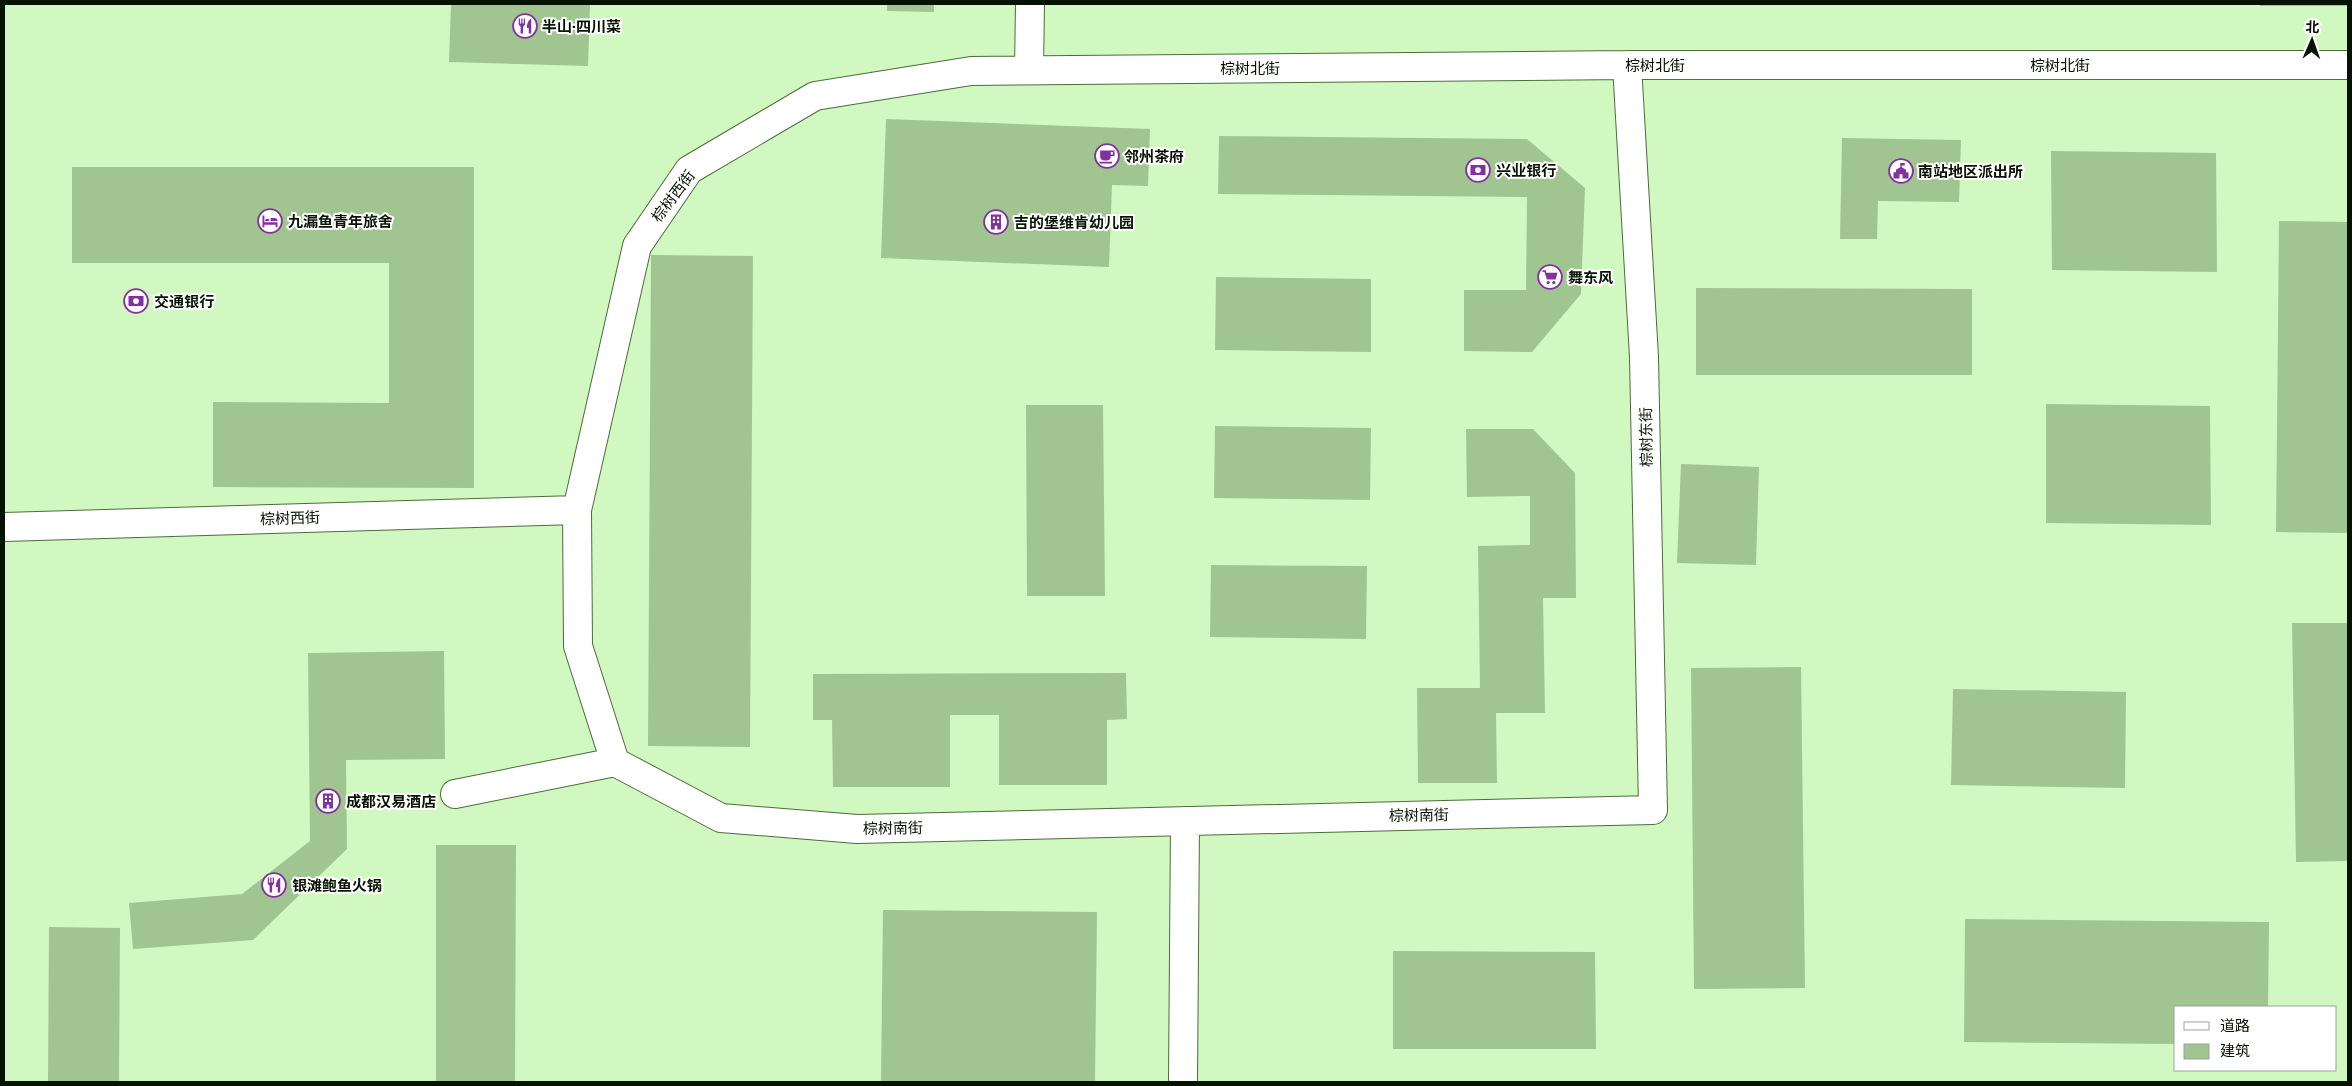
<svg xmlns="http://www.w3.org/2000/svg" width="2352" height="1086" font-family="'Public Sans','Noto Sans SC',sans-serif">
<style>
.building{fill:#a0c590}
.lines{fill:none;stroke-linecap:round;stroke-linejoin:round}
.minor-casing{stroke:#4b6c3c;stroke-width:30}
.minor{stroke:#fff;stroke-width:28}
.labels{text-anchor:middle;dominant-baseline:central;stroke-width:4;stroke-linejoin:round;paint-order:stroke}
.poi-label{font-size:15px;font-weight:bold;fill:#071302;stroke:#fff;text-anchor:start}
.street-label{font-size:15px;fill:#071302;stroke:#fff}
</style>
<rect width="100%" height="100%" fill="#d2f8c1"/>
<path class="building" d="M 451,4 L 590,4 L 588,66 L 449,62 Z
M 887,4 L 934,4 L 934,12 L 887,11 Z
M 2260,4 L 2348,4 L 2348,6 L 2260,6 Z
M 886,119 L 1150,129 L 1148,186 L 1112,185 L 1109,267 L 881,258 Z
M 1219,136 L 1527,139 L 1585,188 L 1581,294 L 1532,352 L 1464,351 L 1464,290 L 1526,290 L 1527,197 L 1218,194 Z
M 1842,138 L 1961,140 L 1959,202 L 1878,201 L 1877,239 L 1840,239 Z
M 2051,151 L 2216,153 L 2217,272 L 2052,270 Z
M 72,167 L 474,167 L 474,488 L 213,487 L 213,402 L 389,403 L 389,263 L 72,263 Z
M 2279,221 L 2348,222 L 2348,533 L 2276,532 Z
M 651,255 L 753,256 L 750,747 L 648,746 Z
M 1216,277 L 1371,279 L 1371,352 L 1215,350 Z
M 1696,288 L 1972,289 L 1972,375 L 1696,375 Z
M 2046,404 L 2210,406 L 2211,525 L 2046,523 Z
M 1026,405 L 1103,405 L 1105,596 L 1027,596 Z
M 1215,426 L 1371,428 L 1370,500 L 1214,498 Z
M 1466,429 L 1533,429 L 1575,473 L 1576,598 L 1543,598 L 1545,713 L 1496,713 L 1497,783 L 1418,783 L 1417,688 L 1480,688 L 1478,546 L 1530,545 L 1530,496 L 1467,497 Z
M 1681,464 L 1759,467 L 1756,565 L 1677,563 Z
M 1211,565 L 1367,566 L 1366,639 L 1210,637 Z
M 2292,623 L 2348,623 L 2348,861 L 2296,862 Z
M 444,651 L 445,759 L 346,760 L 347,849 L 253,940 L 133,949 L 129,903 L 242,894 L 310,841 L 308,653 Z
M 1801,667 L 1805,988 L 1694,989 L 1691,668 Z
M 1126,673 L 1127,719 L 1107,720 L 1107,785 L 999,785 L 999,715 L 950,715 L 950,787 L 833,787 L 832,720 L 813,720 L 813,674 Z
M 1953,689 L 2126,692 L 2125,788 L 1951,785 Z
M 436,845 L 516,845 L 515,1082 L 436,1082 Z
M 883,910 L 1097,912 L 1095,1082 L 881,1082 Z
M 1965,919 L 2269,922 L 2268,1007 L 2176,1007 L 2176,1044 L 1964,1042 Z
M 49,927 L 120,928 L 119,1082 L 48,1082 Z
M 1393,951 L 1595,952 L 1596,1049 L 1393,1049 Z"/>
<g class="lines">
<g class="minor-casing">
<path id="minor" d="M 1029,70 L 1030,4
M 4,527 L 577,510
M 615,762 L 578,646 L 577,510 L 637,246 L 689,170 L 815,96 L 971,71 L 1627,65 L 2348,65
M 615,762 L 721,818 L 857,829 L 1653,810 L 1644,357 L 1627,65
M 455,794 L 615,762
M 1183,1082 L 1185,821"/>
</g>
<use href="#minor" class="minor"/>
</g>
<defs>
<g id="restaurant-ring" transform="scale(1.25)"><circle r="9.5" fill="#fff" stroke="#8431a0" stroke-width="1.5"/><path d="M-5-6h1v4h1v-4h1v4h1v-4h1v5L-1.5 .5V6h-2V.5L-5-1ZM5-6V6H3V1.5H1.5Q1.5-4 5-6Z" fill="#8431a0"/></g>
<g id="cafe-ring" transform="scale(1.25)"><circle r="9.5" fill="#fff" stroke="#8431a0" stroke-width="1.5"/><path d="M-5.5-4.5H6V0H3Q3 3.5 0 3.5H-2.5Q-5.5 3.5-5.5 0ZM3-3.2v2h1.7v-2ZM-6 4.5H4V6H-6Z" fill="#8431a0"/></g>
<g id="bank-ring" transform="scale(1.25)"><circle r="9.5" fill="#fff" stroke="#8431a0" stroke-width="1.5"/><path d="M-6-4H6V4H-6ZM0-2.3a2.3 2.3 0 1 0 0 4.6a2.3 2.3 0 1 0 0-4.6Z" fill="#8431a0"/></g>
<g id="civic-ring" transform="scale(1.25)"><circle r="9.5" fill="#fff" stroke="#8431a0" stroke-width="1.5"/><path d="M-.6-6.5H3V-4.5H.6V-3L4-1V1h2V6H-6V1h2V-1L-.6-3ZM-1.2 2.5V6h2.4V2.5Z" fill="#8431a0"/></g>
<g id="hotel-ring" transform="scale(1.25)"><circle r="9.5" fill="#fff" stroke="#8431a0" stroke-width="1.5"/><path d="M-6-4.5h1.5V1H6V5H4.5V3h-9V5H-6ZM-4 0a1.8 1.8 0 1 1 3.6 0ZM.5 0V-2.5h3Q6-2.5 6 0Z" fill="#8431a0"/></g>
<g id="building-ring" transform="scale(1.25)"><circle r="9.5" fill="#fff" stroke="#8431a0" stroke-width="1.5"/><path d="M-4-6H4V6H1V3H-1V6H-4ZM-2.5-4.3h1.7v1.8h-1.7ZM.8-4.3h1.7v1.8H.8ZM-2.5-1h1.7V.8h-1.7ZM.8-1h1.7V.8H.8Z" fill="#8431a0"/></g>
<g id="supermarket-ring" transform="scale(1.25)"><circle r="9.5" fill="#fff" stroke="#8431a0" stroke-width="1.5"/><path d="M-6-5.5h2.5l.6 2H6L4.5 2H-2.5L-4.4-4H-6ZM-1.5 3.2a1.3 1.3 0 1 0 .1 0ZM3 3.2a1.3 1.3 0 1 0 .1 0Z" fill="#8431a0"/></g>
</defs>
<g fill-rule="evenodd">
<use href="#restaurant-ring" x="525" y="26"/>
<use href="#cafe-ring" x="1107" y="156"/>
<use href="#bank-ring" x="1478" y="170"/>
<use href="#civic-ring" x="1901" y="171"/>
<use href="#hotel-ring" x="270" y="221"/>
<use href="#building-ring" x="996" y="222"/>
<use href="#supermarket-ring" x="1550" y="277"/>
<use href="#bank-ring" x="136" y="301"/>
<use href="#building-ring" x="328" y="801"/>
<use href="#restaurant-ring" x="274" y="885"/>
</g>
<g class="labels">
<g class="poi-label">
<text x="542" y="26">半山·四川菜</text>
<text x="1124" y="156">邻州茶府</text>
<text x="1496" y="170">兴业银行</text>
<text x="1918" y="171">南站地区派出所</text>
<text x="288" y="221">九漏鱼青年旅舍</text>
<text x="1014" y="222">吉的堡维肯幼儿园</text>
<text x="1568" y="277">舞东风</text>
<text x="154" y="301">交通银行</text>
<text x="346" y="801">成都汉易酒店</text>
<text x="292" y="885">银滩鲍鱼火锅</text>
</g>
<g class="street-label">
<text x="1655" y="65">棕树北街</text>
<text x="2060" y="65">棕树北街</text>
<text x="1250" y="68">棕树北街</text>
<text transform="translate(673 196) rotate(-53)">棕树西街</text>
<text transform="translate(1646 437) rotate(-91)">棕树东街</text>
<text transform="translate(290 518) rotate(-2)">棕树西街</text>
<text transform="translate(1419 815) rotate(-1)">棕树南街</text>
<text transform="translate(893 828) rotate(-1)">棕树南街</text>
</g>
</g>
<rect width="2352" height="1086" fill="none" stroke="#071302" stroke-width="10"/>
<rect x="2174" y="1006" width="162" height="65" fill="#ffffff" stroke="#9ca19a"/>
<rect x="2184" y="1022" width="25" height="8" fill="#ffffff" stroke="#9ca19a"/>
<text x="2220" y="1031" font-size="15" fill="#071302">道路</text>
<rect x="2184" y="1044" width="25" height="15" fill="#a0c590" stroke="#9ca19a"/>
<text x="2220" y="1056" font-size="15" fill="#071302">建筑</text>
<g transform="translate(2312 40) rotate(2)" stroke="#ffffff" stroke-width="4" paint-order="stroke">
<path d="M0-4L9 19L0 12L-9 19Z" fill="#071302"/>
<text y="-8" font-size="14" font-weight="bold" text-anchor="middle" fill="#071302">北</text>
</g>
</svg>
